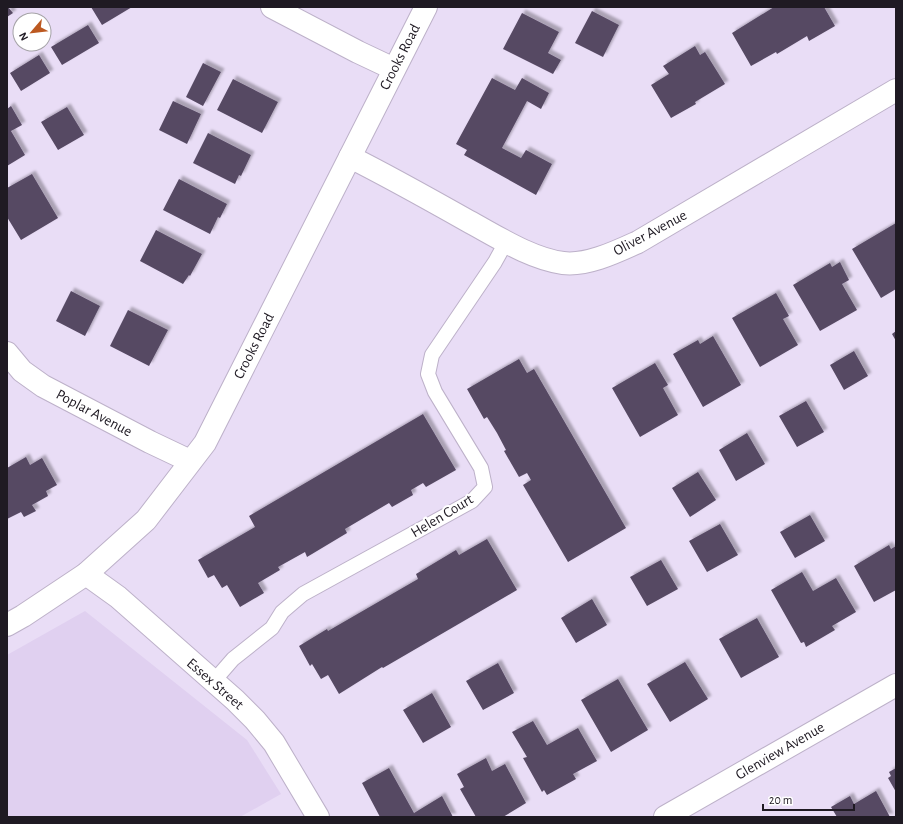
<svg xmlns="http://www.w3.org/2000/svg" width="903" height="824" font-family="'Alegreya Sans',sans-serif">
<style>
.built{fill:#e0d0f0}
.building{fill:#564963;filter:url(#shadow)}
.lines{fill:none;stroke-linecap:round;stroke-linejoin:round}
.lane-casing{stroke:#bdb1c9;stroke-width:16}
.street-casing{stroke:#bdb1c9;stroke-width:24}
.secondary-casing{stroke:#bdb1c9;stroke-width:24}
.lane{stroke:#fff;stroke-width:14}
.street{stroke:#fff;stroke-width:22}
.secondary{stroke:#fff;stroke-width:22}
.labels{text-anchor:middle;dominant-baseline:central;stroke-width:4;stroke-linejoin:round;paint-order:stroke}
.street-label{font-size:15px;fill:#1f1a23;stroke:#fff}
</style>
<defs>
<filter id="shadow"><feDropShadow dx="3.5" dy="-3.5" stdDeviation="1" flood-color="#0004"/></filter>
</defs>
<rect width="100%" height="100%" fill="#e9ddf6"/>
<path class="built" d="M 85,611 L 247,740 L 281,794 L 240,817 L 7,817 L 7,655 Z"/>
<path class="building" d="M 7,7 L 8,7 L 13,13 L 7,17 Z
M 91,7 L 132,7 L 102,25 Z
M 774,7 L 824,7 L 835,26 L 809,41 L 807,36 L 777,54 L 776,52 L 751,66 L 732,33 Z
M 592,11 L 619,25 L 603,57 L 575,43 Z
M 522,13 L 559,32 L 548,53 L 561,60 L 553,74 L 503,49 Z
M 88,25 L 99,43 L 62,65 L 51,47 Z
M 695,46 L 700,55 L 705,52 L 725,84 L 695,102 L 696,104 L 671,118 L 651,85 L 669,74 L 663,66 Z
M 39,55 L 50,73 L 21,91 L 10,73 Z
M 203,63 L 221,72 L 203,106 L 186,97 Z
M 492,78 L 515,90 L 522,78 L 549,93 L 541,109 L 527,101 L 502,148 L 521,158 L 526,150 L 552,164 L 536,195 L 464,155 L 467,150 L 456,144 Z
M 233,79 L 278,102 L 262,133 L 217,110 Z
M 173,101 L 201,114 L 187,144 L 159,130 Z
M 11,106 L 22,125 L 11,131 L 25,155 L 7,166 L 7,109 Z
M 67,107 L 84,135 L 58,150 L 41,122 Z
M 208,133 L 251,155 L 241,176 L 239,175 L 235,184 L 193,163 Z
M 32,174 L 58,218 L 21,240 L 7,217 L 7,188 Z
M 179,179 L 227,204 L 220,218 L 218,217 L 210,234 L 163,210 Z
M 896,223 L 896,289 L 881,298 L 852,249 Z
M 156,230 L 202,254 L 190,276 L 189,275 L 183,284 L 140,261 Z
M 840,262 L 849,280 L 842,284 L 857,310 L 820,331 L 793,285 L 830,263 L 832,267 Z
M 71,291 L 100,306 L 85,336 L 56,321 Z
M 776,293 L 789,316 L 783,319 L 798,345 L 760,367 L 732,318 Z
M 128,310 L 168,330 L 149,366 L 110,346 Z
M 896,331 L 896,341 L 892,334 Z
M 713,336 L 741,385 L 703,407 L 673,354 L 698,340 L 700,344 Z
M 854,351 L 868,376 L 844,390 L 830,365 Z
M 519,359 L 527,373 L 534,369 L 626,528 L 568,562 L 523,485 L 531,480 L 527,473 L 519,477 L 504,451 L 506,450 L 497,433 L 487,417 L 484,419 L 467,389 Z
M 655,363 L 668,385 L 663,388 L 678,415 L 640,437 L 612,388 Z
M 806,401 L 824,432 L 797,447 L 779,416 Z
M 423,414 L 456,470 L 426,487 L 423,483 L 411,490 L 413,495 L 392,507 L 389,503 L 345,529 L 347,533 L 307,557 L 305,552 L 278,567 L 280,570 L 258,583 L 264,593 L 240,607 L 227,585 L 222,588 L 214,575 L 208,578 L 198,560 L 255,527 L 249,516 Z
M 747,433 L 765,464 L 736,481 L 719,450 Z
M 26,457 L 30,465 L 42,458 L 57,485 L 46,491 L 48,496 L 32,505 L 36,511 L 24,517 L 21,512 L 7,519 L 7,468 Z
M 698,472 L 716,500 L 690,517 L 672,488 Z
M 810,515 L 825,541 L 795,558 L 780,532 Z
M 720,524 L 738,555 L 707,572 L 689,541 Z
M 487,539 L 517,590 L 383,668 L 382,667 L 339,694 L 328,675 L 321,679 L 312,664 L 310,666 L 299,646 L 327,629 L 328,631 L 418,579 L 416,574 L 456,550 L 459,555 Z
M 889,545 L 891,549 L 896,546 L 896,590 L 874,602 L 854,566 Z
M 661,560 L 678,589 L 647,606 L 630,577 Z
M 802,572 L 813,591 L 836,578 L 856,612 L 832,626 L 835,630 L 806,647 L 804,642 L 801,643 L 771,590 Z
M 592,599 L 607,625 L 576,643 L 561,618 Z
M 757,618 L 779,657 L 741,678 L 719,639 Z
M 685,662 L 708,699 L 670,722 L 647,684 Z
M 498,663 L 514,693 L 483,710 L 466,681 Z
M 618,679 L 648,730 L 611,752 L 581,700 Z
M 432,693 L 451,727 L 423,743 L 403,710 Z
M 533,721 L 547,745 L 578,728 L 597,761 L 573,774 L 576,779 L 547,795 L 544,790 L 542,792 L 523,758 L 527,757 L 512,732 Z
M 486,758 L 492,771 L 505,764 L 526,803 L 503,817 L 476,817 L 460,789 L 464,787 L 457,774 Z
M 389,768 L 414,813 L 442,796 L 453,817 L 380,817 L 362,783 Z
M 896,768 L 896,792 L 888,778 L 891,776 L 889,772 Z
M 876,791 L 890,817 L 837,817 L 831,807 L 850,796 L 854,804 Z"/>
<g class="lines">
<g class="lane-casing">
<path id="lane" d="M 213,682 L 233,659 L 272,628 L 282,612 L 303,594 L 472,501 L 485,487 L 481,468 L 435,392 L 428,374 L 432,355 L 495,262 L 506,242"/>
</g>
<g class="street-casing">
<path id="street" d="M 272,7 L 358,52 L 394,69
M 350,157 C 390,177 429,199 468,221 C 496,236 531,259 563,263 C 587,266 616,252 638,242 L 896,90
M 7,353 L 22,371 L 43,386 L 150,442 L 190,461
M 86,574 L 118,597 L 235,700 L 255,720 L 274,743 L 318,817
M 665,817 L 896,685"/>
</g>
<g class="secondary-casing">
<path id="secondary" d="M 7,625 L 23,616 L 86,574 L 146,520 L 205,443 L 426,7"/>
</g>
<use href="#lane" class="lane"/>
<use href="#street" class="street"/>
<use href="#secondary" class="secondary"/>
</g>
<g class="labels">
<g class="street-label">
<text transform="translate(400 57) rotate(-63)">Crooks Road</text>
<text transform="translate(650 233) rotate(-28)">Oliver Avenue</text>
<text transform="translate(254 346) rotate(-63)">Crooks Road</text>
<text transform="translate(94 413) rotate(28)">Poplar Avenue</text>
<text transform="translate(442 516) rotate(-31)">Helen Court</text>
<text transform="translate(215 684) rotate(41)">Essex Street</text>
<text transform="translate(780 751) rotate(-30)">Glenview Avenue</text>
</g>
</g>
<rect width="903" height="824" fill="none" stroke="#1f1a23" stroke-width="16"/>
<g transform="translate(32 32) rotate(242)"><circle r="19" fill="#ffffff" stroke="#a5a3a7"/>
<path d="M0-3L7 15L0 10L-7 15Z" fill="#bc5921"/>
<text y="-6" font-size="11" font-weight="bold" text-anchor="middle" fill="#1f1a23">N</text>
</g>
<path d="M763 804v6h91v-6" fill="none" stroke="#1f1a23" stroke-width="2"/>
<text x="769" y="804" font-size="12" fill="#1f1a23" stroke="#ffffff" stroke-width="3" paint-order="stroke">20 m</text>
</svg>
